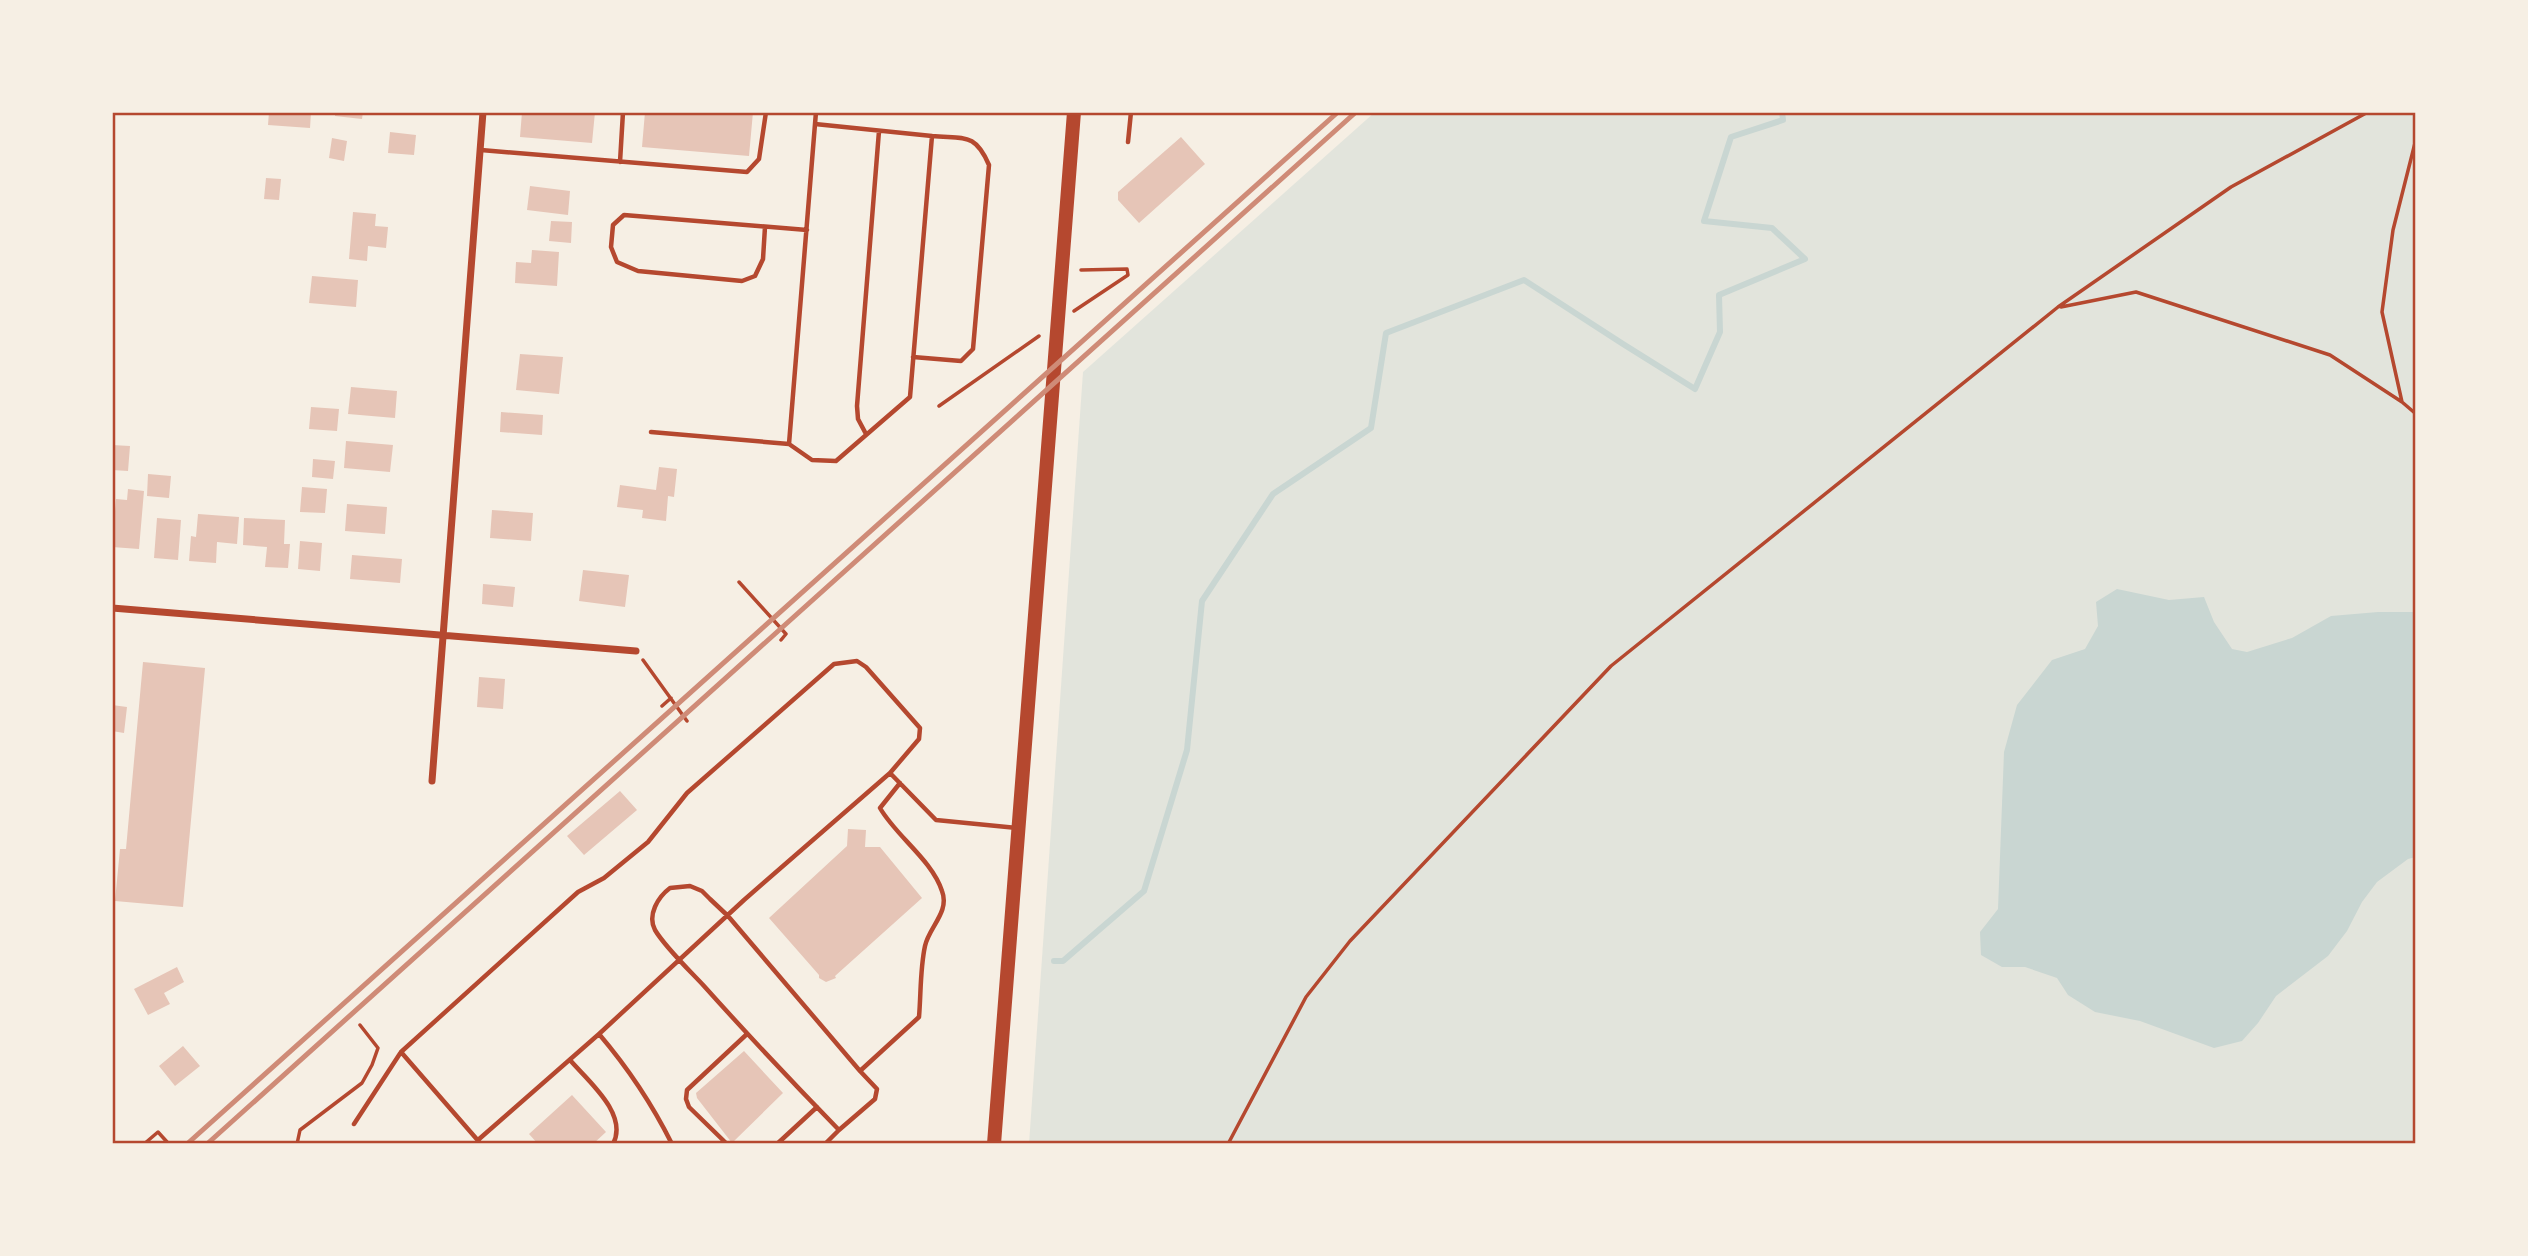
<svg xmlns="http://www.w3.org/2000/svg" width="2528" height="1256" font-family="'Asap Condensed',sans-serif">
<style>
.green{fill:#e2e4dc}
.water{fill:#c9d6d2}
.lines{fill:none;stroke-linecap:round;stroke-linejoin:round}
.stream{stroke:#c9d6d2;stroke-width:6}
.building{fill:#e6c5b7}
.path{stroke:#b5482f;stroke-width:3.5}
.service{stroke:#b5482f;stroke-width:4.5}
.minor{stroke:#b5482f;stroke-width:7}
.primary{stroke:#b5482f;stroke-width:14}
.rail{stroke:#cf8b77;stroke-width:5}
.neatline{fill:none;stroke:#b5482f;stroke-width:2.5}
</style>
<rect width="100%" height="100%" fill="#f6efe4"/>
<path class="green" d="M 1375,112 L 2416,112 L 2416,1144 L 1029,1144 L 1083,372 Z"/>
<path class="water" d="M 2117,589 L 2169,600 L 2204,597 L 2214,622 L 2232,649 L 2247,652 L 2292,638 L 2331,616 L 2378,612 L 2416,612 L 2416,857 L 2408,859 L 2377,882 L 2362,902 L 2347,931 L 2328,956 L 2276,996 L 2258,1023 L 2242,1041 L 2214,1048 L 2140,1021 L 2095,1012 L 2068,995 L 2057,978 L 2025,967 L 2002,967 L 1981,955 L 1980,932 L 1998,909 L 2004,752 L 2017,705 L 2052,660 L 2085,649 L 2098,626 L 2096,602 Z"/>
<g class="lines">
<path class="stream" d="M 1054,961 L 1063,961 L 1144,891 L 1187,750 L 1202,601 L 1273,494 L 1371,428 L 1386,333 L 1524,280 L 1623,344 L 1695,389 L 1720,332 L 1719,295 L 1805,259 L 1772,228 L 1704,221 L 1731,137 L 1783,120 L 1782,112"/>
</g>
<path class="building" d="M 269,112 L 311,112 L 310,128 L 268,125 Z
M 335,112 L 363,112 L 362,119 L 335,116 Z
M 522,112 L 595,112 L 592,143 L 520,137 Z
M 645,112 L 753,112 L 749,156 L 642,147 Z
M 390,132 L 416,135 L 414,155 L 388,153 Z
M 1181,137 L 1205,164 L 1139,223 L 1118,200 L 1118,192 Z
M 332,138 L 347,141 L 344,161 L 329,158 Z
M 266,178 L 281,179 L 279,200 L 264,199 Z
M 530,186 L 570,191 L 568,215 L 527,210 Z
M 353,212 L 376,214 L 375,226 L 388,227 L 386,248 L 368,246 L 367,261 L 349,259 Z
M 551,221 L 572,222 L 571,243 L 549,241 Z
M 532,250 L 559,252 L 557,286 L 515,283 L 516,262 L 531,263 Z
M 312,276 L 358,280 L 356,307 L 309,303 Z
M 520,354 L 563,357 L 559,394 L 516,390 Z
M 351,387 L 397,391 L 395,418 L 348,414 Z
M 311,407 L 339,409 L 337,431 L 309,429 Z
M 501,412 L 543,415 L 542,435 L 500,432 Z
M 346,441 L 393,445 L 390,472 L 344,468 Z
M 112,445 L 130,446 L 128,471 L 112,470 Z
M 313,459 L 335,461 L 333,479 L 312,477 Z
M 659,467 L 677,469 L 674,497 L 668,496 L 666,521 L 642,518 L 643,510 L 617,507 L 620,485 L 656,490 Z
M 148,474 L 171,476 L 169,498 L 147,496 Z
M 302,487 L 327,489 L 325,513 L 300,512 Z
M 128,489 L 144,491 L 139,549 L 112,547 L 116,499 L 127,500 Z
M 347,504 L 387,507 L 385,534 L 345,531 Z
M 492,510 L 533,513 L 531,541 L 490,538 Z
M 198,514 L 239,517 L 237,544 L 217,542 L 216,563 L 189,561 L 191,536 L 196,537 Z
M 157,518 L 181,520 L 178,560 L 154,558 Z
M 244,518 L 285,520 L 284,544 L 290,544 L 288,568 L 265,567 L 267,547 L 243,545 Z
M 300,541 L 322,543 L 320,571 L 298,569 Z
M 352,555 L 402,559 L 400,583 L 350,579 Z
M 583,570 L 629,575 L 625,607 L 579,601 Z
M 483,584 L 515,587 L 513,607 L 482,604 Z
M 143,662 L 205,668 L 183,907 L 115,901 L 120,849 L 126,849 Z
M 479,677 L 505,679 L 503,709 L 477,707 Z
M 112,705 L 127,707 L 124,733 L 112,731 Z
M 620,791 L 637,810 L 584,855 L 567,836 Z
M 848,829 L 866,830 L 865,847 L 880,847 L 922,898 L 835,976 L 836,978 L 826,982 L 819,978 L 819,975 L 769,918 L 847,846 Z
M 177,967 L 184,982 L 164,993 L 170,1004 L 148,1015 L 134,989 Z
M 183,1046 L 200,1066 L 175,1086 L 159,1066 Z
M 744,1051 L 783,1093 L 732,1143 L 697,1098 L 696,1093 Z
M 572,1095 L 606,1132 L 593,1144 L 538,1144 L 529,1134 Z"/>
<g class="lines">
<path class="path" d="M 2416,139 L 2393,230 L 2382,312 L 2402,402 L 2416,414
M 2061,307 L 2136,292 L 2330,355 L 2402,402
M 1074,311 L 1128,275 L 1127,269 L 1081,270
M 939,406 L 1039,336
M 739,582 L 786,634 L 781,640
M 643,660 L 687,721
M 662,706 L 671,698
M 144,1144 L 158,1132 L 168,1143
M 297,1144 L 300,1130 L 362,1083 L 372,1065 L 378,1048 L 360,1025
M 1228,1144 L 1306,997 L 1350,941 L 1611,666 L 2058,307 L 2231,187 L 2368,112"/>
<path class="service" d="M 815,124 L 932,136 L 910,397 L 836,461 L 812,460 L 789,444 L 815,124 L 816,112
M 1128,142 L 1131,112
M 481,150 L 747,172 L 759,159 L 766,112
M 620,162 L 623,112
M 765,227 L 763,259 L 755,276 L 742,281 L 638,271 L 617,262 L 611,247 L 613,225 L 624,215 L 807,230
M 913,357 L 961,361 L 973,349 L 989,165 C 975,132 964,139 932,136
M 651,432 L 789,444
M 866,434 L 858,419 L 857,406 L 879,131
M 599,1034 L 744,900 L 890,773 L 936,820 L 1017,828
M 401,1052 L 481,1144
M 570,1060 C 587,1080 629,1114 613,1144
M 860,1071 L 877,1089 L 875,1099 L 839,1130 C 793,1083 748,1035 704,986 C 690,971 665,947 655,930 C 647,915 658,897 670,888 L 690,886 L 702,891 L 710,899 L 728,916 L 860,1071 L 919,1017 C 921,994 920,969 925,946 C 929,927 950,912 942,891 C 932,860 896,836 880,808 L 900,783
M 354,1124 L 401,1052 L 578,892 L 604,878 L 648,842 L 687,793 L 834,664 L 857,661 L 866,667 L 920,728 L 919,739 L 890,773
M 478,1140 L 599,1034 C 628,1068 652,1104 672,1144
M 727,1144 L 689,1107 L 686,1099 L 687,1090 L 747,1034
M 777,1144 L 817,1107
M 825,1144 L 839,1130"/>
<path class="minor" d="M 112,608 L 636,651
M 432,781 L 483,112"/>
<path class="primary" d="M 994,1144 L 1074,112"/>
<path class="rail" d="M 187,1144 L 1338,112
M 207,1144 L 1356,112"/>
</g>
<rect width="2528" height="1256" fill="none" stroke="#f6efe4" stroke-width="228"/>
<rect x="114" y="114" width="2300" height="1028" class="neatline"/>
</svg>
